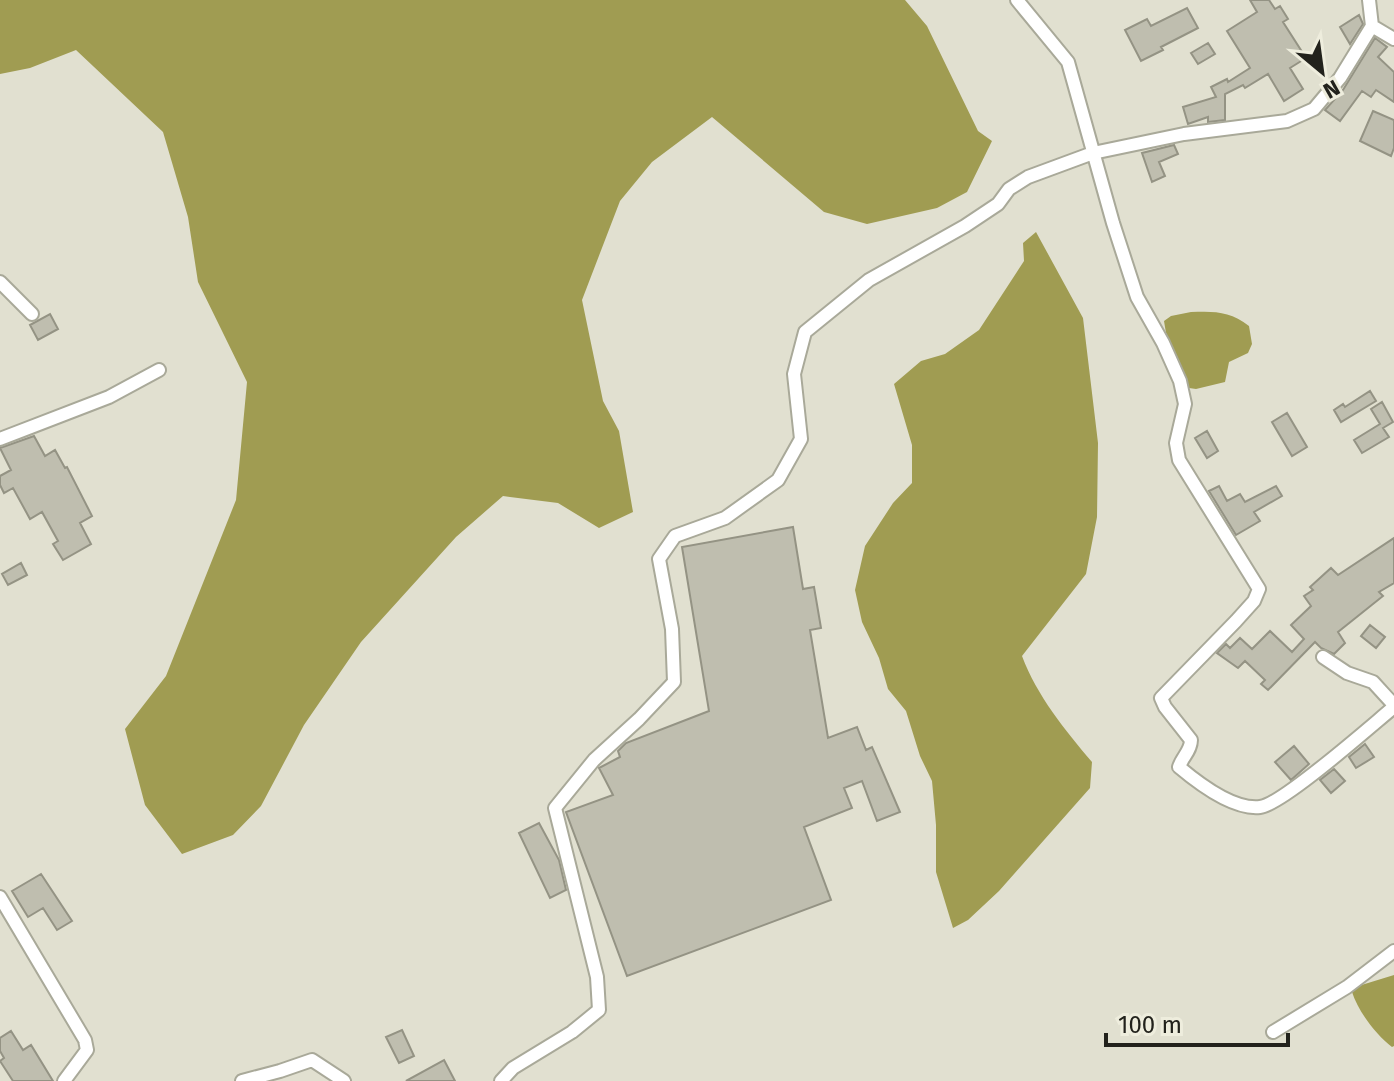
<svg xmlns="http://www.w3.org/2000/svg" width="1394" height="1081" font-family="'Fira Sans',sans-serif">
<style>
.water{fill:#a09c52}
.building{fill:#bfbeaf;stroke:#949384;stroke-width:2}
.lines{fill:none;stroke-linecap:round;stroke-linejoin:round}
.minor-casing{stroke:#a9a999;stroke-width:16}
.minor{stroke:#fff;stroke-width:12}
</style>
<rect width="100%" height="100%" fill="#e1e0d0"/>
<path class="water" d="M 0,0 L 905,0 L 927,26 L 978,131 L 992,141 L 967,192 L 937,208 L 867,224 L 824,212 L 712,117 L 652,162 L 620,201 L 582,300 L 603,401 L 619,431 L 633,512 L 599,528 L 558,503 L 503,496 L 456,537 L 361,642 L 304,725 L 261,806 L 233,835 L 182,854 L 145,805 L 125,729 L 166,676 L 236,500 L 247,382 L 198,282 L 188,217 L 163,132 L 76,50 L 30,68 L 0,74 Z
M 1036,232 L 1083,318 L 1098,443 L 1097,517 L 1086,574 L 1022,656 C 1037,696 1065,730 1092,762 L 1090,788 L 999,891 L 968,920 L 953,928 L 936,872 L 936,825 L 932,781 L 920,756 L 906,711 L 888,689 L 879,658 L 862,622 L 855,590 L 865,546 L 893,503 L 912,483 L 912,445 L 894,384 L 921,361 L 945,354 L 979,330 L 1024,261 L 1023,243 Z
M 1191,312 C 1214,311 1230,311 1249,326 L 1252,344 L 1248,353 L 1229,362 L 1225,382 L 1196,389 L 1189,388 L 1186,382 L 1166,333 L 1164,321 L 1171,316 Z
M 1394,975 L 1394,1046 L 1392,1047 C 1376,1035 1358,1011 1352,992 L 1355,987 Z"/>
<path class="building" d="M 1250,0 L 1269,0 L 1275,9 L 1280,6 L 1288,19 L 1283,22 L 1306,58 L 1290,68 L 1303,89 L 1284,101 L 1268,74 L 1245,88 L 1243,85 L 1225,94 L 1225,120 L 1208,122 L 1208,117 L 1188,124 L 1183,107 L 1216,97 L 1211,87 L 1227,79 L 1228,82 L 1250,68 L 1227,31 L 1257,12 Z
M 1187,8 L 1198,28 L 1161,47 L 1163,50 L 1141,61 L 1125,30 L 1147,19 L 1151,26 Z
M 1359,15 L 1363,24 L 1350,44 L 1340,27 Z
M 1375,38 L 1387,47 L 1378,57 L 1394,72 L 1394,102 L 1376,90 L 1371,97 L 1362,91 L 1340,121 L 1325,110 L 1343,90 Z
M 1208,43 L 1215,54 L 1198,64 L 1191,53 Z
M 1373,111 L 1394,120 L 1394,148 L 1391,156 L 1360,141 Z
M 1174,145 L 1178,154 L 1159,162 L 1165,176 L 1152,182 L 1142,153 Z
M 50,314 L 58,329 L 38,340 L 30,325 Z
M 1370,391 L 1376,401 L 1341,422 L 1334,410 L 1343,404 L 1345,407 Z
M 1382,402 L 1393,422 L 1383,428 L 1389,437 L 1362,453 L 1354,440 L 1380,424 L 1371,409 Z
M 1287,413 L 1307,447 L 1292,456 L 1272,422 Z
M 1207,431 L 1218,451 L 1207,458 L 1195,438 Z
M 34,436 L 45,456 L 55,450 L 65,468 L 67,467 L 92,516 L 80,523 L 91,544 L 63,560 L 53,544 L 58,541 L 42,512 L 30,519 L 13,488 L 4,493 L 0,485 L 0,476 L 11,470 L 0,448 Z
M 1219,486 L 1227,501 L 1240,494 L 1245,502 L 1276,486 L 1282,496 L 1254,512 L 1260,521 L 1236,535 L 1209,491 Z
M 793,527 L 803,589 L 814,587 L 821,628 L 810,630 L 828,738 L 857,727 L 866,750 L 872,747 L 900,812 L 877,821 L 862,781 L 844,788 L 852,808 L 804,827 L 831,900 L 627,976 L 566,812 L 613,795 L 599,768 L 620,757 L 618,751 L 626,743 L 709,711 L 682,547 Z
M 1394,538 L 1394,583 L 1379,592 L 1383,596 L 1338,632 L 1345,643 L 1334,654 L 1321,648 L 1315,642 L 1268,690 L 1261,684 L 1265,680 L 1245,661 L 1238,668 L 1217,653 L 1226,644 L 1230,648 L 1240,638 L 1252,649 L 1270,631 L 1292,652 L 1304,639 L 1291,625 L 1311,606 L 1304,596 L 1313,590 L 1310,587 L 1331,568 L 1338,575 Z
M 21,563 L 27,575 L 8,585 L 2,574 Z
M 1370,625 L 1385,637 L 1376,648 L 1361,636 Z
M 1365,744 L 1374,757 L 1356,768 L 1349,757 Z
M 1294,746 L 1309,764 L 1291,780 L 1275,762 Z
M 1334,769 L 1345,781 L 1331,793 L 1320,780 Z
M 539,823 L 559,860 L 566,890 L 550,898 L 519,833 Z
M 41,874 L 72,921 L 57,930 L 43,908 L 28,917 L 12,891 Z
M 402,1030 L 414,1056 L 399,1063 L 386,1037 Z
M 11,1031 L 23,1050 L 31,1045 L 53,1081 L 13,1081 L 0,1061 L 4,1058 L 0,1051 L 0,1038 Z
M 444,1060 L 455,1081 L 406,1081 Z"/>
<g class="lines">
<g class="minor-casing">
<path id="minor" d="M 1017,0 L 1068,62 L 1113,223 L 1137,297 L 1163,343 L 1180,381 L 1185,404 L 1176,443 L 1179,460 L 1259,589 L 1254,601 L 1236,621 L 1161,698 L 1165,707 L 1191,740 C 1191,751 1182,757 1179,767 C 1198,783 1233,810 1260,807 C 1282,805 1372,725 1394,707
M 1369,0 L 1372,26 L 1394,39
M 0,282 L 32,314
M 0,439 L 109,397 L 159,370
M 1323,657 L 1347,673 L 1373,682 L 1394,705
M 0,897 L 85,1040 L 87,1050 L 64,1081
M 1273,1032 L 1347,987 L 1394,951
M 242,1081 L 280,1071 L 312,1060 L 344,1081
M 501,1081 L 513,1068 L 572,1032 L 599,1010 L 597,977 L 555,808 L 594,760 L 639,719 L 674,682 L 672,629 L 659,559 L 675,536 L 725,518 L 778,480 L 801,439 L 794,374 L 805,332 L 869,280 L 965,226 L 998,204 L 1009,189 L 1028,177 L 1093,153 L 1184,134 L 1287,121 L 1314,109 L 1340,78 L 1372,26"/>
</g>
<use href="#minor" class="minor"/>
</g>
<g transform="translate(1322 72) rotate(151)" stroke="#eeeddd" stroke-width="6" paint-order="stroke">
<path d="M0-6L14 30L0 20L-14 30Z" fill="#22221c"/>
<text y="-12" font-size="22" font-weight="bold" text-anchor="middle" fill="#22221c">N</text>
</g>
<path d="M1106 1033v12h182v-12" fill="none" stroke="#22221c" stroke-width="4"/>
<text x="1118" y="1033" font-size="24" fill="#22221c" stroke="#eeeddd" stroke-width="6" paint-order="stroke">100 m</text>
</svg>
